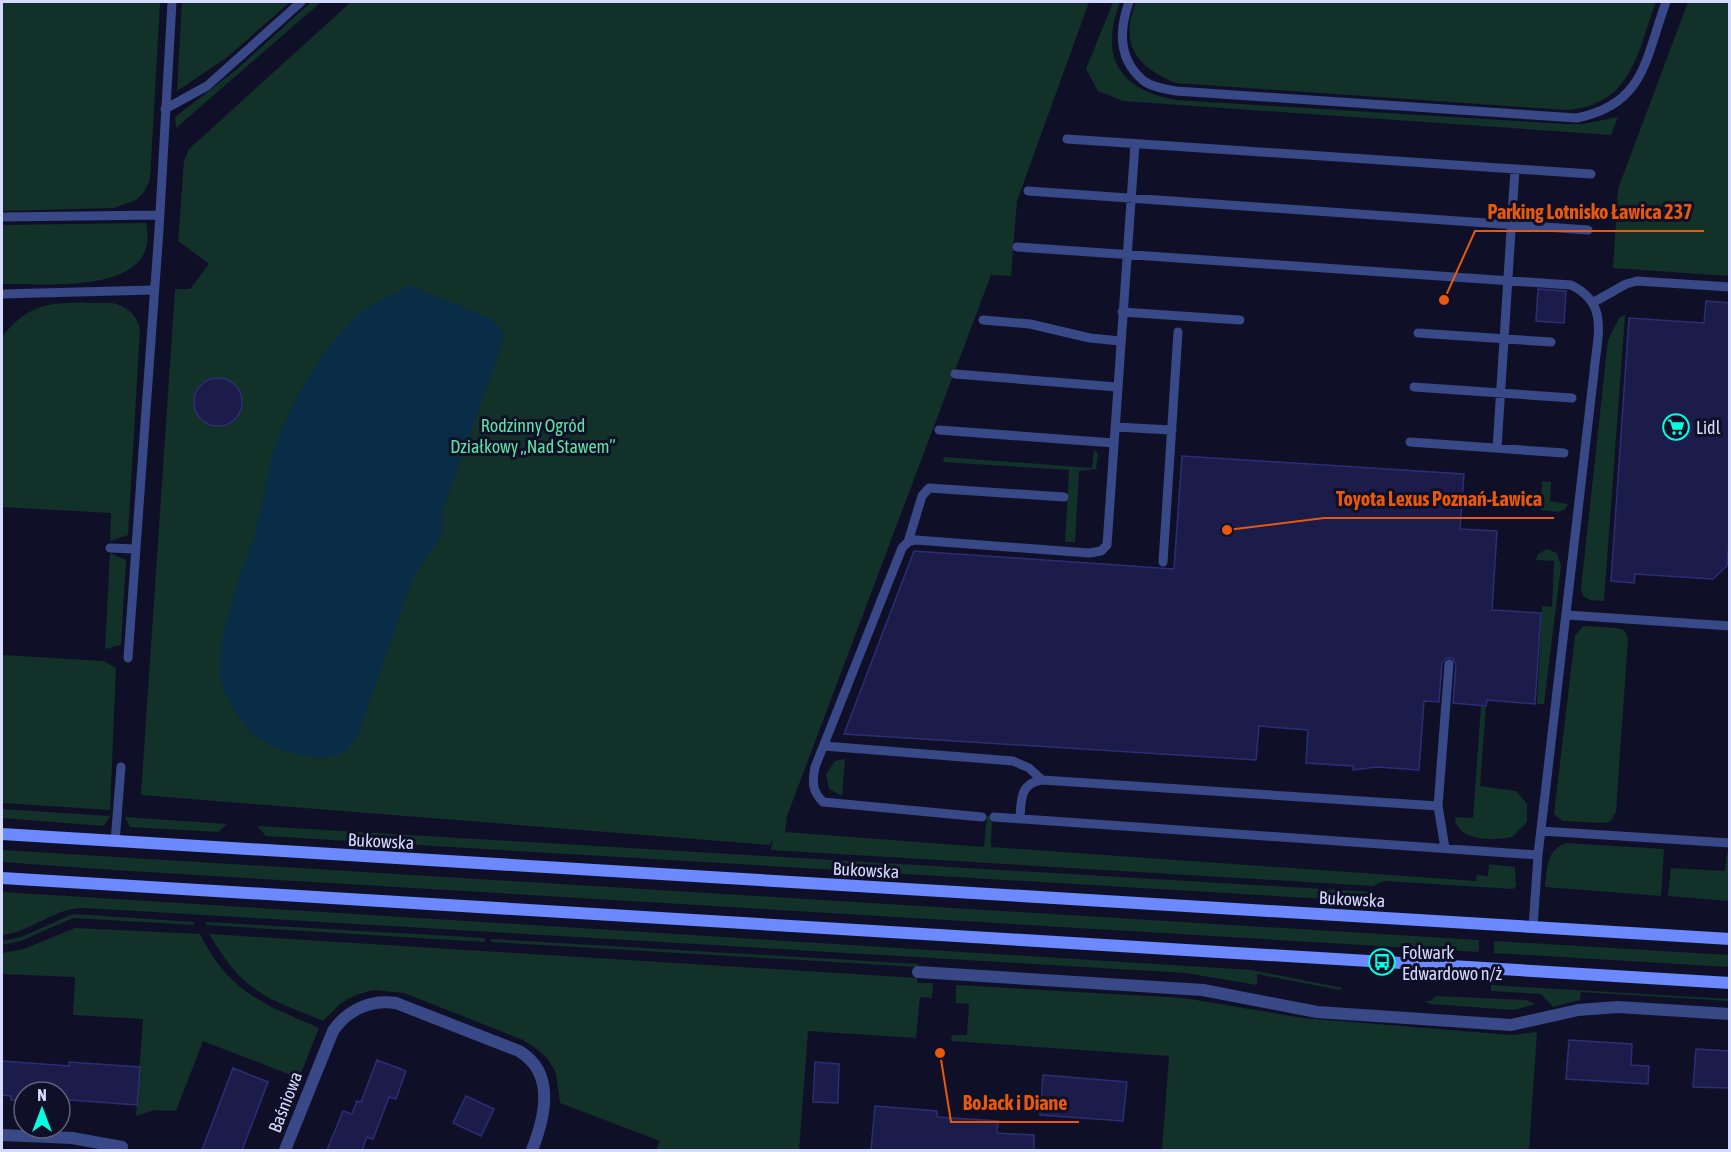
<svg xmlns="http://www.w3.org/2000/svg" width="1731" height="1152" font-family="'Asap Condensed',sans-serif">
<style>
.green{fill:#123129}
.water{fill:#092d46}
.building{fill:#1b1c49;stroke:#2c2e75;stroke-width:1.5}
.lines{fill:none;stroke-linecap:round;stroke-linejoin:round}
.service{stroke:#394887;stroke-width:9}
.minor{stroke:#394887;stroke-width:12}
.secondary{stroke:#6c89ff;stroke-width:12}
.labels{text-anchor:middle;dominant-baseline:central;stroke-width:6;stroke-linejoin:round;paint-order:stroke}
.park-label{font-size:18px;fill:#5ee2a4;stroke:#0f1027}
.poi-label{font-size:18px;fill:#d5daff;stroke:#0f1027;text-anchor:start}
.street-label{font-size:18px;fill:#d5daff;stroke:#0f1027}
.leader{fill:none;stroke:#e8590c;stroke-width:2}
.callout-dot{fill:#e8590c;stroke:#0f1027;stroke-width:2}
.callout-label{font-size:20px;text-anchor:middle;font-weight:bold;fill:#e8590c;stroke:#0f1027;stroke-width:6;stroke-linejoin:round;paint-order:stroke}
</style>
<rect width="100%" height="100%" fill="#0f1027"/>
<path class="green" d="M 2,2 L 160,2 L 150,180 L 144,192 L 136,200 L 114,208 L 2,211 Z
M 182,2 L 290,2 L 226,58 L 177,91 Z
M 311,2 L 321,2 L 176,128 L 175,117 L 236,70 Z
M 351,2 L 1089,2 L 1017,201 L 1011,276 L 991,275 L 787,816 L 785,832 L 984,847 L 987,816 L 992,816 L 991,847 L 1476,881 L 1477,875 L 1488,876 L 1489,864 L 1515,867 L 1516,886 L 1513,889 L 1384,881 L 1373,886 L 771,850 L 773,838 L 770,845 L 141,795 L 175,289 L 190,289 L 209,264 L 178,241 L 184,161 L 189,149 Z
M 1113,2 L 1120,2 C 1099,57 1119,90 1176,100 L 1566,124 L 1583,124 L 1618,117 L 1611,135 L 1123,101 L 1098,91 L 1086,69 Z
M 1136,2 L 1656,2 C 1637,53 1632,105 1567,110 L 1176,83 C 1137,67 1119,45 1136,2 Z
M 1688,2 L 1729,2 L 1729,276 L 1613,268 L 1618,189 Z
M 146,223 C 163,297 44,283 2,284 L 2,225 Z
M 112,303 C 127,307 136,313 140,329 L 128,535 L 110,541 L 111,513 L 2,507 L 2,337 C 35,295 62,304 112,303 Z
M 1625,315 L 1604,601 L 1590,600 L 1583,596 L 1581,588 L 1608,340 L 1619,318 Z
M 1094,450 L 1098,454 L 1096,469 L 1079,471 L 1075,542 L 1065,542 L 1069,470 L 943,462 L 944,457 L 1092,468 Z
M 1542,481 L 1551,482 L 1550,501 L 1568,504 L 1565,509 L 1559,512 L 1540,510 Z
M 1547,549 L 1557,553 L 1561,566 L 1544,704 L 1537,704 L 1542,606 L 1552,607 L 1554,561 L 1536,560 L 1538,554 Z
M 110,553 L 126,560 L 121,645 L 105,649 Z
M 1583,626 L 1618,628 L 1624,630 L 1628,638 L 1616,812 L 1611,821 L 1605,823 L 1563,821 L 1554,814 L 1575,636 Z
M 2,655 L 104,661 L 116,668 L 110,810 L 2,803 Z
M 1481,706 L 1486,706 L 1480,786 L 1516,791 L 1527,804 L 1527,822 L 1512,837 C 1493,841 1456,841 1455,817 L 1473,818 Z
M 845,759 L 842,796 L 829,789 L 826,774 L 835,761 Z
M 2,809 L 110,816 L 104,826 L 2,818 Z
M 125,817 L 227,824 L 218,832 L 130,827 Z
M 257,826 L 1374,892 L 1326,899 L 266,836 Z
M 1567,843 L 1664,849 L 1661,896 L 1545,887 C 1547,869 1546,849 1567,843 Z
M 2,850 L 1479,940 L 1479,952 L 114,870 L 2,862 Z
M 1727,853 L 1729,853 L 1729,901 L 1668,896 L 1671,868 L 1725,871 Z
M 2,892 L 1251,970 L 1343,988 L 1340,990 L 1257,974 L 1257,985 L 1186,973 L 85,908 C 54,907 32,932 2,935 Z
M 73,914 L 194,922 L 194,925 L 73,918 L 21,941 L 2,945 L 2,941 L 21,937 Z
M 206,922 L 485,938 L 485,942 L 206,925 Z
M 75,928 L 200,934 C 229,992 263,1004 319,1028 L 299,1078 L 203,1041 L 176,1111 L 154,1110 L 136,1116 L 143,1019 L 73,1015 L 75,977 L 2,974 L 2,953 L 24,949 Z
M 209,934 L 917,978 L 917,983 L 933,983 L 932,998 L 920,997 L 916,1038 L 808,1031 L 799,1150 L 656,1150 L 660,1141 L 560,1103 L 556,1073 L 548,1059 L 537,1049 L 523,1040 L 404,993 L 373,990 L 356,995 L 341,1003 L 323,1021 C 298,1010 268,1001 247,983 C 231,970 220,951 209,934 Z
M 491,939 L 918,964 L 918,967 L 491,942 Z
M 1494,941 L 1729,955 L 1729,967 L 1494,953 Z
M 956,985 L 1184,998 L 1303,1018 L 1511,1035 L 1537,1032 L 1529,1150 L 1162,1150 L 1169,1056 L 951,1041 L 952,1035 L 967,1035 L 969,1004 L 956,1003 Z
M 1491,985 L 1729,999 L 1729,1001 L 1581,992 L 1580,1000 L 1553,1007 L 1541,994 L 1491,991 Z
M 1435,996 L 1527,1000 L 1535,1004 L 1514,1010 L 1430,1004 L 1424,1001 L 1431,1001 Z"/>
<path class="water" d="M 409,285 L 492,319 L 503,332 L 503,342 L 443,510 L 443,533 L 413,578 L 358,735 C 355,739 352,745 347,749 C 327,769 268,750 251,732 C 238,718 224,695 220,677 C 214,649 240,574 251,545 C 261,517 264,486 272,457 C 285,412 321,349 355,317 C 369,304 392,295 409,285 Z"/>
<path class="building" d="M 1538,289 L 1566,291 L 1564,323 L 1536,321 Z
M 1706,301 L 1730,303 L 1730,530 L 1727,566 L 1713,579 L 1635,574 L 1634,583 L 1611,581 L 1629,318 L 1704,323 Z
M194 402a24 24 0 1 1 48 0a24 24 0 1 1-48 0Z
M 1182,456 L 1464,474 L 1460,529 L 1497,531 L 1492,610 L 1541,613 L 1535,704 L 1487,700 L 1486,706 L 1453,703 L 1456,664 L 1452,658 L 1446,658 L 1442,663 L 1439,702 L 1424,701 L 1419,770 L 1377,767 L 1353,770 L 1353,766 L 1306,763 L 1308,730 L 1259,726 L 1256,760 L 844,734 L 914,551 L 1174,569 Z
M 1569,1040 L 1632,1044 L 1631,1065 L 1649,1066 L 1648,1084 L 1566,1079 Z
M 1696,1049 L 1730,1051 L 1730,1088 L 1693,1087 Z
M 377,1060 L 406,1071 L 396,1099 L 389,1097 L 373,1139 L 367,1137 L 362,1150 L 327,1150 L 343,1111 L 352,1114 L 357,1101 L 361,1102 Z
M 2,1061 L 69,1066 L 69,1062 L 140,1067 L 137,1105 L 70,1100 L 69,1104 L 60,1104 L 60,1092 L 24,1092 L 24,1101 L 11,1100 L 11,1096 L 2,1095 Z
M 815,1062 L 839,1064 L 838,1103 L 813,1102 Z
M 233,1068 L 268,1082 L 242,1150 L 202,1150 Z
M 1043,1075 L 1127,1082 L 1123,1121 L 1040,1115 Z
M 466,1096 L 494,1109 L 481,1136 L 453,1123 Z
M 875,1106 L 937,1111 L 937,1117 L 998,1121 L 997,1133 L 1034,1135 L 1034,1150 L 871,1150 Z"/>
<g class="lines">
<path class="service" d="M 1129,2 C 1119,30 1118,60 1144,81 C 1151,87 1166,89 1176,91 L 1577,118 C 1645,104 1645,59 1666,2
M 165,109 L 207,86 L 301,2
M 1067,139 L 1591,174
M 1028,191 L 1588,230
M 2,217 L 159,215
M 1017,247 L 1571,285 C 1610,304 1597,336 1594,372 L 1538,855 L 1533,928
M 2,294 L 154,290
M 1594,302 L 1626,284 L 1637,281 L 1730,287
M 1122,312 L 1240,320
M 983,320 L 1030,324 L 1090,338 L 1120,341
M 1418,333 L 1551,342
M 955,374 L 1117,387
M 1414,387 L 1572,398
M 1115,427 L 1172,430
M 939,430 L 1114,443
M 1410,442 L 1564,453
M 1497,448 L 1515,169
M 908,542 L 922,496 L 929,488 L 1064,497
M 110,548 L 135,549
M 1163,562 L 1178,332
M 1567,615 L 1730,626
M 128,658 L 159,230 L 172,2
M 824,746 L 1013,761 L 1029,768 L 1042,780
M 982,817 L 823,802 C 812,791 812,782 815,767 L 902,548 L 908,542 L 916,540 L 1089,553 L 1101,551 L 1107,545 L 1135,144
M 994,817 L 1538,855
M 1020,819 C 1021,800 1020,783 1042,780 L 1438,806
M 1541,831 L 1730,843
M 115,842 L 121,767
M 1445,848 L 1438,806 L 1449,664"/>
<path class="minor" d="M 918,972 L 1203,990 L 1317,1012 L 1511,1025 L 1578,1010 L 1618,1007 L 1730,1014
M 2,1135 L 72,1138 L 122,1147
M 285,1150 L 333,1031 C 347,1010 371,999 396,1003 L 519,1051 C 556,1073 545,1117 532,1150"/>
<path class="secondary" d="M 2,834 L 1730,939
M 2,878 L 1730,983"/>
</g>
<defs>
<g id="supermarket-ring" transform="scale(1.35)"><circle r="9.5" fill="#0f1027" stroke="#01ffe0" stroke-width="1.5"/><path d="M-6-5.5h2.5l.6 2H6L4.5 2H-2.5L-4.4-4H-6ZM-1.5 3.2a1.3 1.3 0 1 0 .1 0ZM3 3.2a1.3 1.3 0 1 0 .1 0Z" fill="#01ffe0"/></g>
<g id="bus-ring" transform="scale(1.35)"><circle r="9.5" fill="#0f1027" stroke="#01ffe0" stroke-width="1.5"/><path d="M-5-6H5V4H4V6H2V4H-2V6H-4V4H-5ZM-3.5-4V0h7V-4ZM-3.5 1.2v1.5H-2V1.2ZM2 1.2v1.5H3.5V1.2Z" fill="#01ffe0"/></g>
</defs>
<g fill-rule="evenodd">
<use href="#supermarket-ring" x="1676" y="427"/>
<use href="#bus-ring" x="1382" y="962"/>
</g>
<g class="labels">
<g class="park-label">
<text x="533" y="425">Rodzinny Ogród<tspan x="533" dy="21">Działkowy „Nad Stawem”</tspan></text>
</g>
<g class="poi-label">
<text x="1696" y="427">Lidl</text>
<text x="1402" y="952">Folwark<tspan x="1402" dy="21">Edwardowo n/ż</tspan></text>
</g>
<g class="street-label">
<text transform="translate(381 841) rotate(3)">Bukowska</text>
<text transform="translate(866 870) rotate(3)">Bukowska</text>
<text transform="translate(1352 899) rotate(3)">Bukowska</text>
<text transform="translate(285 1102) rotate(-69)">Baśniowa</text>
</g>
</g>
<path class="leader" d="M1444 300L1475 231H1704M1227 530L1324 518H1554M940 1053L951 1122H1079"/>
<g class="callout-dot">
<circle cx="1444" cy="300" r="6"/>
<circle cx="1227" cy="530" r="6"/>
<circle cx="940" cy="1053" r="6"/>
</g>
<g class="callout-label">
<text x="1590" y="219">Parking Lotnisko Ławica 237</text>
<text x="1439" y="506">Toyota Lexus Poznań-Ławica</text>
<text x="1015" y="1110">BoJack i Diane</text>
</g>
<rect width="1731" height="1152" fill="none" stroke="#d5daff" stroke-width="6"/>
<g transform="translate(42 1110)"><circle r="28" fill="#0f1027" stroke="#5e617d" stroke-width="1.5"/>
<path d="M0-4.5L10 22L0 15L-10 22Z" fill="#01ffe0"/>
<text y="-9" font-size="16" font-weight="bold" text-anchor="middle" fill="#d5daff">N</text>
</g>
</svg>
